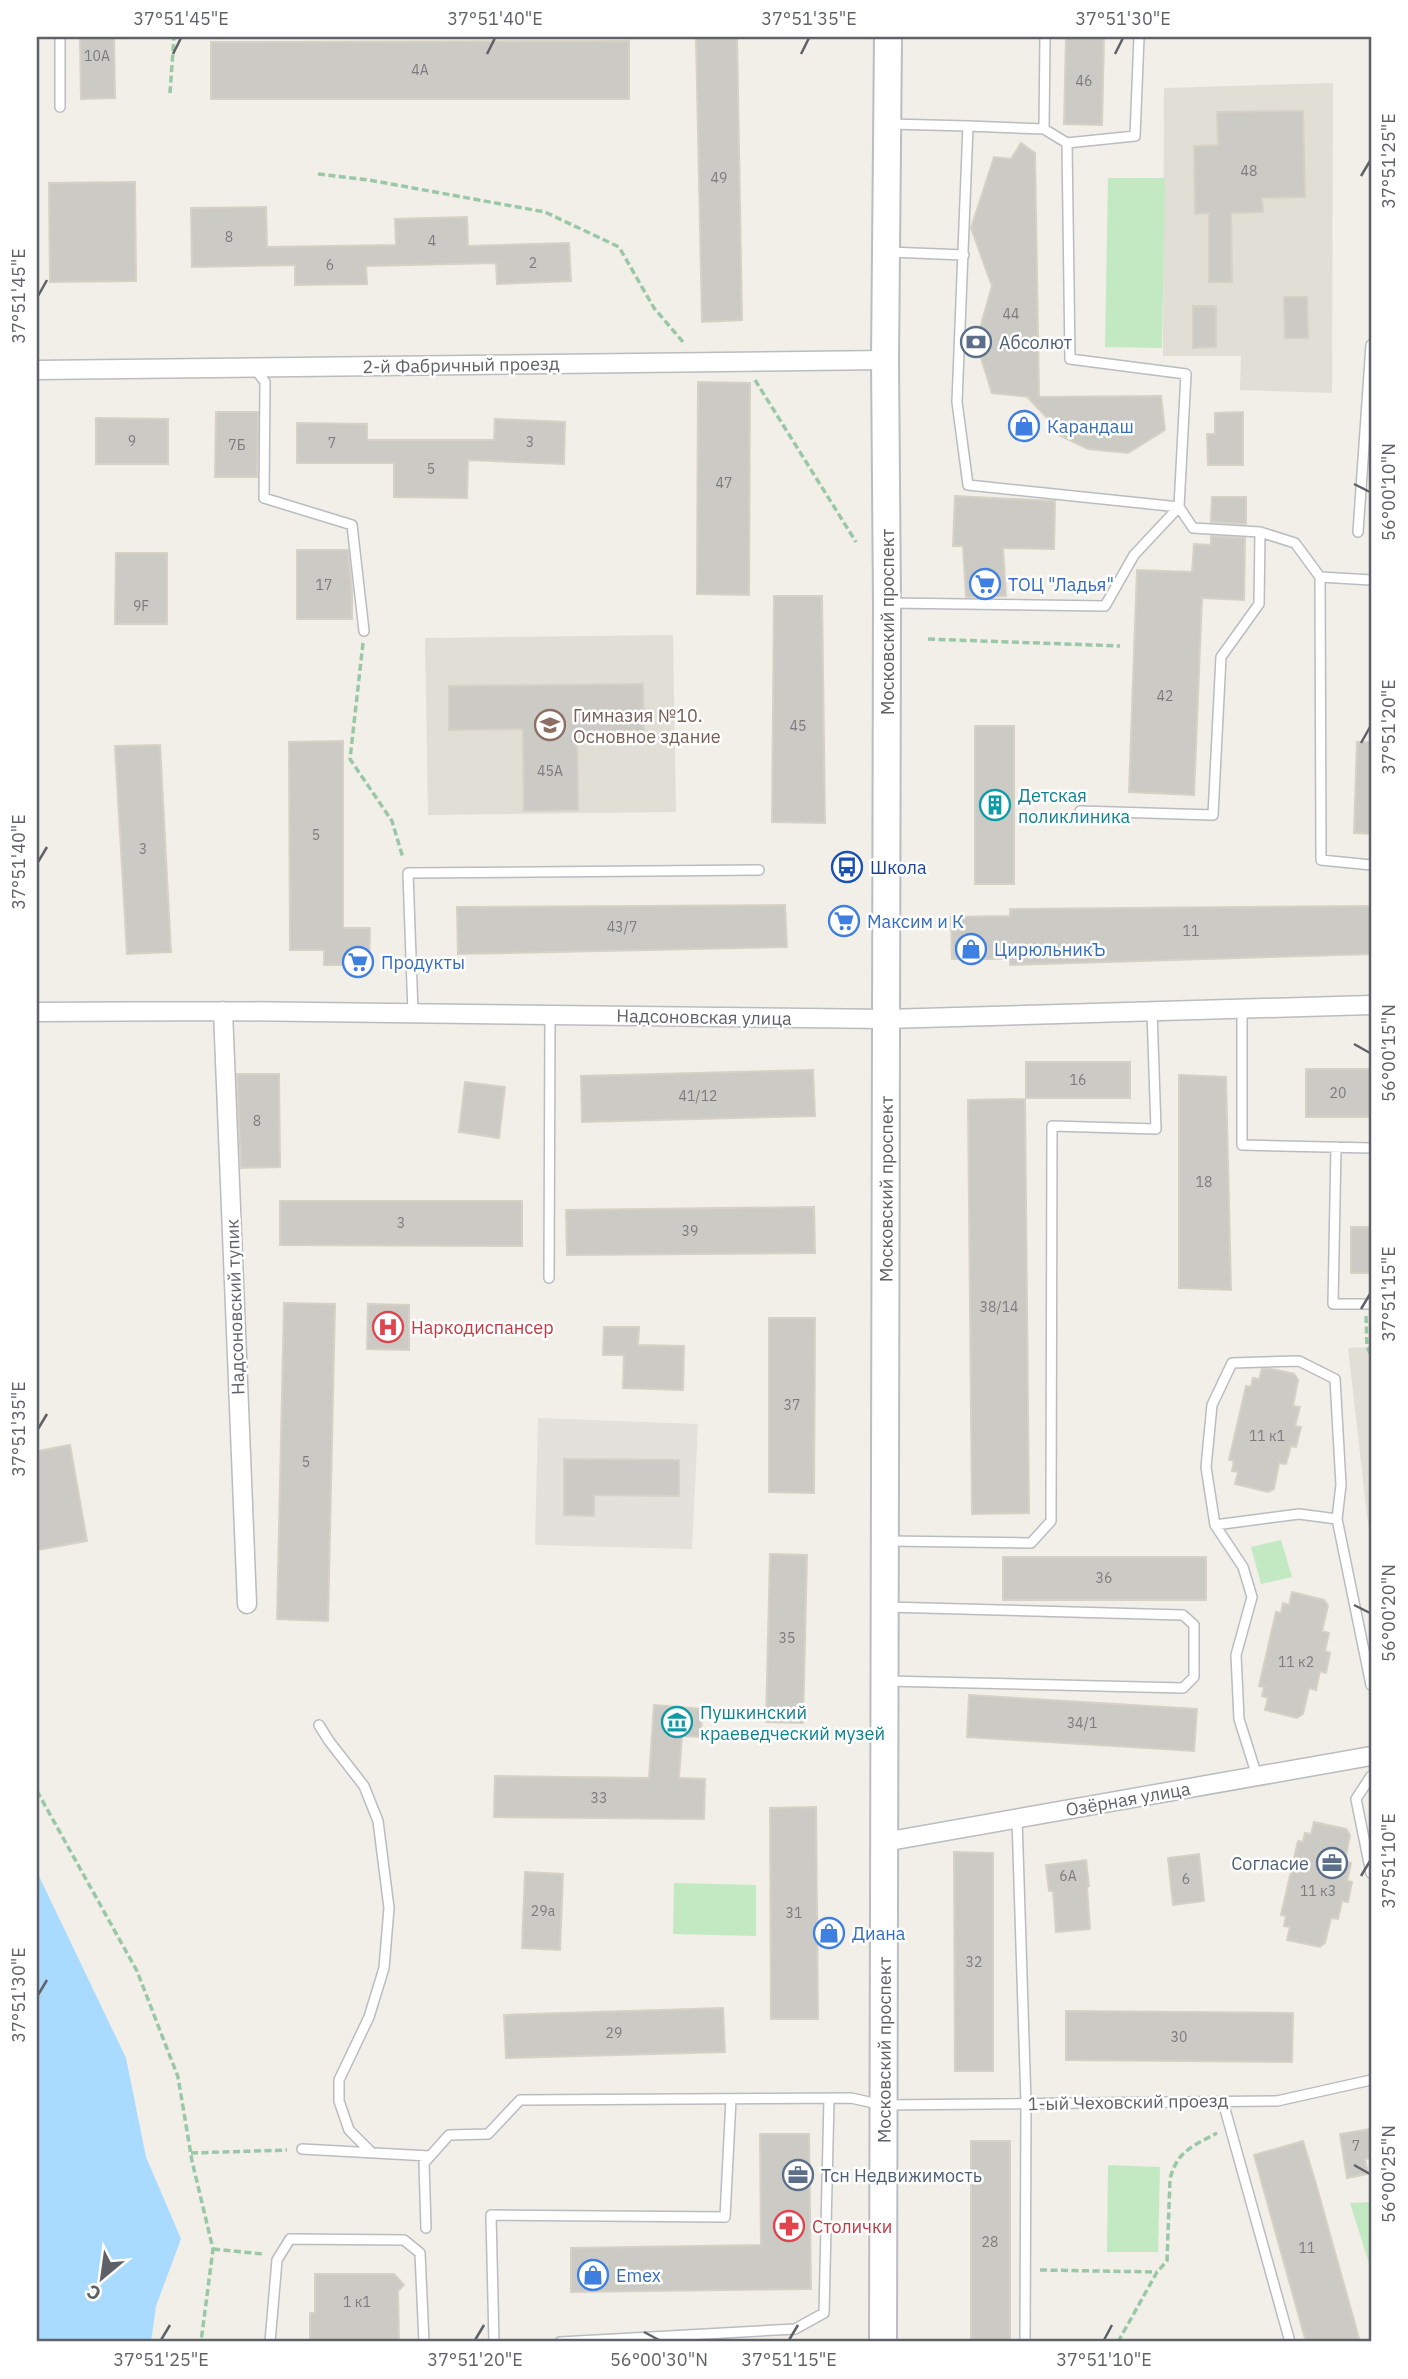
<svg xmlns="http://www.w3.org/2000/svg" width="1408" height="2379" font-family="'IBM Plex Sans',sans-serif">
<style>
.industrial{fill:#e2e1db}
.education{fill:#e1ded5}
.green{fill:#c3e9c3}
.water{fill:#a9daff}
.building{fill:#cccac4;stroke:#d6d1c5;stroke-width:2}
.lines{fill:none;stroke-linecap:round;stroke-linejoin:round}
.service-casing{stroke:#b9bcc1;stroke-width:12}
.minor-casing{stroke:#b9bcc1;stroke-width:21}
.secondary-casing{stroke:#babdc3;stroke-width:30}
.path{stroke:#9ac8a7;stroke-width:3.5;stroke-dasharray:7 3.5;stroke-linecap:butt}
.service{stroke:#fff;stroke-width:9}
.minor{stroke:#fff;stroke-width:18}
.secondary{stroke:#fff;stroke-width:26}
.ticks{fill:none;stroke:#5e6268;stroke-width:2.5}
.labels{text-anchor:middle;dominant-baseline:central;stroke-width:5;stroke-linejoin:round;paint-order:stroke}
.number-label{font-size:14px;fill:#7a7c7f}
.service-label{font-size:18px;fill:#4e5e75;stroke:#fff;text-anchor:start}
.street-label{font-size:18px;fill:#5e6268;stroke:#fff}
.shop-label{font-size:18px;fill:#366cbe;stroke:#fff;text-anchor:start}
.education-label{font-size:18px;fill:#785e54;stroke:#fff;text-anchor:start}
.culture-label{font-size:18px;fill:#0d838f;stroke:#fff;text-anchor:start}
.transit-label{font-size:18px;fill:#164399;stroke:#fff;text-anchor:start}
.health-label{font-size:18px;fill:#be3a42;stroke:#fff;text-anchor:start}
.neatline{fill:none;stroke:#5e6268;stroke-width:2.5}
.ticks-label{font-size:18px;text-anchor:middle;fill:#5e6268}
</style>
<rect width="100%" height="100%" fill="#f1efe7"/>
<path class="industrial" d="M 538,1418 L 698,1424 L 692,1549 L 535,1545 Z"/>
<path class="education" d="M 1333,83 L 1332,393 L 1240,390 L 1241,356 L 1163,356 L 1164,88 Z
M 673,635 L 676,812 L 428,815 L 425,638 Z
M 1371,1347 L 1371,1550 L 1348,1348 Z"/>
<path class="green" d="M 1108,178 L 1165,178 L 1162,348 L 1105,347 Z
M 1281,1540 L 1292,1577 L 1261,1584 L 1251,1547 Z
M 674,1883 L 756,1885 L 756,1936 L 673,1934 Z
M 1108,2165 L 1160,2167 L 1158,2252 L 1107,2252 Z
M 1371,2202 L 1371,2270 L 1350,2203 Z"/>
<path class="water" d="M 37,1872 L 126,2058 L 146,2157 L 181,2239 L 156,2306 L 151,2342 L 37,2342 Z"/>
<path class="building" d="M 80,37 L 114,37 L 115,98 L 81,99 Z
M 696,37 L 737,37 L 742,320 L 702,322 Z
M 1066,37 L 1104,37 L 1102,125 L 1064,124 Z
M 629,41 L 629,99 L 211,99 L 211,42 Z
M 1303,111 L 1305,197 L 1262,198 L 1263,212 L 1231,213 L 1232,282 L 1209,282 L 1209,213 L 1195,214 L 1194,146 L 1218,145 L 1217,112 Z
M 1021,143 L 1035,153 L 1039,397 L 1161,396 L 1165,430 L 1128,453 L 1088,449 L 1059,435 L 1059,423 L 1048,419 L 1028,398 L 1031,397 L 992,393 L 976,342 L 992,286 L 971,228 L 994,157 L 1011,159 Z
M 135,182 L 136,281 L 50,282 L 49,183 Z
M 266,207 L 267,247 L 396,245 L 395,219 L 467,217 L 468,246 L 569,243 L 571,281 L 497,284 L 496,263 L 366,266 L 367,284 L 295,285 L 295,265 L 192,267 L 191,208 Z
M 1284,297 L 1307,297 L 1308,338 L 1285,338 Z
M 1193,306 L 1216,306 L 1216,347 L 1193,348 Z
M 698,382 L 750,383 L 749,595 L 697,594 Z
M 216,412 L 258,412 L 257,477 L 215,477 Z
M 1243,412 L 1243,465 L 1208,465 L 1207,434 L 1215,434 L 1215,413 Z
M 96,418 L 168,419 L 168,464 L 96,464 Z
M 495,419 L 565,422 L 564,464 L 468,460 L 467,498 L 394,497 L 394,463 L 297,463 L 297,423 L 367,424 L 367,440 L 494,440 Z
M 955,496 L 1055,501 L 1054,549 L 1003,548 L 1006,596 L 966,597 L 963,546 L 953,546 Z
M 1212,497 L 1246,497 L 1246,524 L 1211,522 Z
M 1211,536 L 1245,538 L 1244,600 L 1202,598 L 1194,795 L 1129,792 L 1137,570 L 1192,572 L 1194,544 L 1211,545 Z
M 297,550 L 348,550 L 352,590 L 352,619 L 297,619 Z
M 116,553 L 167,553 L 167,624 L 115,624 Z
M 774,596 L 822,596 L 825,823 L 772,822 Z
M 643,684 L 644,731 L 577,732 L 578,810 L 524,811 L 523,729 L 449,730 L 449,686 Z
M 975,726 L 1014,726 L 1014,884 L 975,884 Z
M 343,741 L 343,928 L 370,928 L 369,965 L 324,965 L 324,950 L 290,950 L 289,742 Z
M 1357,742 L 1371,742 L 1371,834 L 1354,833 Z
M 160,745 L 171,952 L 127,954 L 115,746 Z
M 785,905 L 787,947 L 458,954 L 457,907 Z
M 1371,906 L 1371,954 L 1010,965 L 1010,959 L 952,959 L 951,917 L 1010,916 L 1010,909 Z
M 1026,1062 L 1130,1062 L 1130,1098 L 1026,1098 Z
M 1306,1069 L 1371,1069 L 1371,1117 L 1306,1117 Z
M 813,1070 L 815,1116 L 582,1122 L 581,1076 Z
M 237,1074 L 279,1074 L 280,1167 L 241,1168 Z
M 1179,1075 L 1226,1077 L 1231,1290 L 1179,1288 Z
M 465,1082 L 505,1087 L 499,1138 L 459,1132 Z
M 1025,1099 L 1029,1513 L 972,1514 L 968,1100 Z
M 280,1201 L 522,1201 L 522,1246 L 280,1245 Z
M 814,1207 L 815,1253 L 567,1255 L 566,1210 Z
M 1351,1227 L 1371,1227 L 1371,1273 L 1351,1273 Z
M 284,1303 L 335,1304 L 328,1621 L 277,1619 Z
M 368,1304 L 409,1305 L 409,1350 L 367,1349 Z
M 769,1318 L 815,1318 L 814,1493 L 769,1492 Z
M 604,1327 L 639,1327 L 638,1345 L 684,1346 L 683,1390 L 623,1388 L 624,1355 L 603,1355 Z
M 1262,1369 L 1272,1369 L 1294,1374 L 1298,1380 L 1293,1406 L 1300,1407 L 1295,1426 L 1301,1427 L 1296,1447 L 1291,1446 L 1286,1464 L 1279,1463 L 1274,1489 L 1268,1492 L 1235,1484 L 1238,1472 L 1232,1471 L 1234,1461 L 1229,1460 L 1246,1386 L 1251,1387 L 1253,1378 L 1259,1379 Z
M 70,1445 L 87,1541 L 37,1550 L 37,1451 Z
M 564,1459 L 679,1460 L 679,1496 L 594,1495 L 594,1516 L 564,1515 Z
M 770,1554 L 807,1555 L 803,1723 L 766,1722 Z
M 1003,1557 L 1206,1557 L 1206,1600 L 1003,1600 Z
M 1292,1592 L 1324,1600 L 1328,1606 L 1322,1631 L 1329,1633 L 1325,1651 L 1330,1653 L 1326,1673 L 1320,1671 L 1316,1690 L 1309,1688 L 1303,1714 L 1297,1718 L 1265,1710 L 1268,1698 L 1262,1696 L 1264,1687 L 1259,1686 L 1276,1612 L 1281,1613 L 1283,1603 L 1289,1605 Z
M 969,1695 L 1197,1709 L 1194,1751 L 967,1737 Z
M 654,1705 L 702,1709 L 701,1737 L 682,1736 L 679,1778 L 705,1779 L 704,1819 L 494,1817 L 495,1776 L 649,1778 Z
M 816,1807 L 818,2019 L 771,2019 L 770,1808 Z
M 1314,1822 L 1346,1829 L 1350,1835 L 1345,1861 L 1351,1863 L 1347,1881 L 1352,1882 L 1348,1902 L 1342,1901 L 1338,1919 L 1331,1918 L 1325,1943 L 1320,1947 L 1287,1940 L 1290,1927 L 1284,1926 L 1286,1916 L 1281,1915 L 1298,1841 L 1303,1842 L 1305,1833 L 1311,1834 Z
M 954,1852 L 993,1853 L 993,2071 L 955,2071 Z
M 1199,1854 L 1204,1901 L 1173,1905 L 1168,1858 Z
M 1086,1860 L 1089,1886 L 1087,1887 L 1090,1929 L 1056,1932 L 1053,1891 L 1049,1891 L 1046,1865 Z
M 525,1872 L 563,1874 L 560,1950 L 522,1948 Z
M 723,2008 L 725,2052 L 506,2058 L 504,2015 Z
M 1066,2011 L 1293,2013 L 1292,2062 L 1066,2060 Z
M 1371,2129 L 1371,2158 L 1365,2159 L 1368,2174 L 1347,2178 L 1340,2134 Z
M 760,2134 L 809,2134 L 811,2289 L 571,2292 L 571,2248 L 761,2245 Z
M 971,2141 L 1010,2141 L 1010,2342 L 971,2342 Z
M 1303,2141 L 1316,2184 L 1360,2342 L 1306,2342 L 1254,2155 Z
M 315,2274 L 394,2274 L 404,2285 L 398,2291 L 399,2342 L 310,2342 L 310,2313 L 315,2313 Z"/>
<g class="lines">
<g class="service-casing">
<path id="service" d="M 1045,37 L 1044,129 L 968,126 L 957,402 L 968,485 L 1179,507 L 1193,528 L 1260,532 L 1295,543 L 1320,577
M 60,107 L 60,37
M 890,124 L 968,126
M 1067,143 L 1135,136 L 1139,37
M 889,252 L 964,255
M 255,369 L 265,382 L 264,498 L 352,525 L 364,631
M 1358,532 L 1371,345
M 1371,580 L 1320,577 L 1321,860 L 1371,865
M 891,603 L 1105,606 L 1134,555 L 1179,507 L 1186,374 L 1070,359 L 1067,143 L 1044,129
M 1080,811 L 1213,815 L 1221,657 L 1259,604 L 1260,532
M 1242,1009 L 1242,1145 L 1371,1148
M 413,1013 L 408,873 L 759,870
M 1336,1147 L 1333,1304 L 1371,1304
M 549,1278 L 550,1015
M 1215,1525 L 1299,1514 L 1337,1519
M 888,1541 L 1031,1543 L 1051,1521 L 1052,1126 L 1156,1129 L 1152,1011
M 886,1681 L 1183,1688 L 1194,1677 L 1194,1625 L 1183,1615 L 887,1607
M 319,1725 L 329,1741 L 364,1786 L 378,1821 L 389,1908 L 384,1968 L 369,2017 L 339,2080 L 339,2101 L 349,2130 L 372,2153
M 1257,1776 L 1239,1719 L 1236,1655 L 1252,1597 L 1243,1567 L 1215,1525 L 1206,1467 L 1212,1405 L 1232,1363 L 1299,1361 L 1335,1379 L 1341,1485 L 1337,1519 L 1371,1685
M 1371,1776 L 1356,1799 L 1371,1873
M 1017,1818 L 1026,2103 L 1025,2342
M 1223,2102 L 1290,2342
M 302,2149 L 429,2156
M 426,2228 L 424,2163 L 449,2135 L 488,2134 L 520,2100 L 851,2098 L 883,2105 L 1277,2101 L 1371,2080
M 270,2342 L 277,2260 L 290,2239 L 404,2240 L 420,2253 L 424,2342
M 494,2342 L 491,2215 L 725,2217 L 731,2099
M 560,2342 L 795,2329 L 824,2313 L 829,2099"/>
</g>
<g class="minor-casing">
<path id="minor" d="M 37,370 L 885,360
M 223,1011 L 247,1604
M 37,1012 L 223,1011 L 886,1019 L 1371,1005
M 884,1842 L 1371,1756"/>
</g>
<g class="secondary-casing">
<g id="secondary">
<path id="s1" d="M 883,2342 L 887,603 L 885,360 L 888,37"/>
</g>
</g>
<path class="path" d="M 170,93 L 174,37
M 318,174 L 369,180 L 545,212 L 619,247 L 654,308 L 683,342
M 755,380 L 856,542
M 928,639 L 1120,646
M 363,643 L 350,759 L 392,821 L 403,858
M 1366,1316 L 1367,1347 L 1371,1355
M 37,1791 L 137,1971 L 178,2077 L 192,2161 L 213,2249 L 201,2342
M 191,2153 L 287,2150
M 213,2249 L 263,2254
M 1040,2270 L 1157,2272
M 1118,2342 L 1157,2272 L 1167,2261 L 1170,2179 C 1177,2151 1193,2146 1217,2133"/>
<use href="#service" class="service"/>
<use href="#minor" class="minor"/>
<use href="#secondary" class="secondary"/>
</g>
<path class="ticks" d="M 173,54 L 181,38M 487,54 L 495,38M 801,54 L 809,38M 1115,54 L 1123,38M 1361,176 L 1370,161M 38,296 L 47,280M 1354,484 L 1370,492M 1361,743 L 1370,727M 38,862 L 47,847M 1354,1044 L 1370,1053M 1361,1309 L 1370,1294M 38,1429 L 47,1414M 1354,1605 L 1370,1613M 1361,1876 L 1370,1861M 38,1995 L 47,1980M 1354,2165 L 1370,2174M 644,2332 L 659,2340M 161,2340 L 170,2325M 475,2340 L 484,2325M 789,2340 L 798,2325M 1104,2340 L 1112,2325"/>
<defs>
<g id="bank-ring" transform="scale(1.575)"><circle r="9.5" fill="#fff" stroke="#5c6f8a" stroke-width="1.5"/><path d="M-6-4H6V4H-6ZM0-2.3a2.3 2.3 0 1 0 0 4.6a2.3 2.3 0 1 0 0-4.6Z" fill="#5c6f8a"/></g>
<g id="shop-ring" transform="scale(1.575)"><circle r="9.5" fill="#fff" stroke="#3f7fe0" stroke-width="1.5"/><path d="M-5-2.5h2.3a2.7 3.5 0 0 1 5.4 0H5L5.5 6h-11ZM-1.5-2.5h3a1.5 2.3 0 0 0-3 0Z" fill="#3f7fe0"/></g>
<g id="supermarket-ring" transform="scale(1.575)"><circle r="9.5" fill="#fff" stroke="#3f7fe0" stroke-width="1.5"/><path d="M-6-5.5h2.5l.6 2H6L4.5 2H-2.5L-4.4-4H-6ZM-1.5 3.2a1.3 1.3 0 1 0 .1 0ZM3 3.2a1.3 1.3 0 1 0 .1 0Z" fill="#3f7fe0"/></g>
<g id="school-ring" transform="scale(1.575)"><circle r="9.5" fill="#fff" stroke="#8d6e63" stroke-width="1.5"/><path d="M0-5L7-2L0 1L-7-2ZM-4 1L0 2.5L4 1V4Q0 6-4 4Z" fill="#8d6e63"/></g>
<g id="building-ring" transform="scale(1.575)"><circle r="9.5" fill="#fff" stroke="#0f9aa8" stroke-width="1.5"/><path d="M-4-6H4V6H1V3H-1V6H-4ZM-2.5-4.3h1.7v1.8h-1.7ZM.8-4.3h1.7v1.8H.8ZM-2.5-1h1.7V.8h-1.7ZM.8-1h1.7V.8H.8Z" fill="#0f9aa8"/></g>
<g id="bus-ring" transform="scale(1.575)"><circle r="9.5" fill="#fff" stroke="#1a4fb4" stroke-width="1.5"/><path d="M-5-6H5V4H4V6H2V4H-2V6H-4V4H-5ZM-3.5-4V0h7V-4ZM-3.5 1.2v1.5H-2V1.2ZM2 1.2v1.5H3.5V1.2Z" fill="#1a4fb4"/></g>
<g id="hospital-ring" transform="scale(1.575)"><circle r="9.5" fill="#fff" stroke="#e0444e" stroke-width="1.5"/><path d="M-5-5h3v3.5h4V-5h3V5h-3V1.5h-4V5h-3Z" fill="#e0444e"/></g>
<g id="museum-ring" transform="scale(1.575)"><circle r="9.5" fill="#fff" stroke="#0f9aa8" stroke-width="1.5"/><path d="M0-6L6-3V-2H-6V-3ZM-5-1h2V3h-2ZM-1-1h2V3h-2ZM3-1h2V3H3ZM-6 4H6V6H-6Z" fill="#0f9aa8"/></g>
<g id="office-ring" transform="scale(1.575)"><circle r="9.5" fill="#fff" stroke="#5c6f8a" stroke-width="1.5"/><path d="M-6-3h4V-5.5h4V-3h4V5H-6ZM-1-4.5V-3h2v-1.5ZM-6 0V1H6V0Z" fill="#5c6f8a"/></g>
<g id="pharmacy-ring" transform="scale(1.575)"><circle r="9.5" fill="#fff" stroke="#e0444e" stroke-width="1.5"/><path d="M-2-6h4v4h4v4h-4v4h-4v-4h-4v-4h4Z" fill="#e0444e"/></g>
</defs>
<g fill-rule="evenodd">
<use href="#bank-ring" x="976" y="342"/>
<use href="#shop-ring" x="1024" y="426"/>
<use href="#supermarket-ring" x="985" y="584"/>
<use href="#school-ring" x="550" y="725"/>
<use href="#building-ring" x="995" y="805"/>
<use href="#bus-ring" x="847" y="867"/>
<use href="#supermarket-ring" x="844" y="921"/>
<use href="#shop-ring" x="971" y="949"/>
<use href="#supermarket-ring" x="358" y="962"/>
<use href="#hospital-ring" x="388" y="1327"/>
<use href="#museum-ring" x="677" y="1722"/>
<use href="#office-ring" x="1332" y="1863"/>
<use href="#shop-ring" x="829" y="1933"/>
<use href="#office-ring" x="798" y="2175"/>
<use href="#pharmacy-ring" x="789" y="2226"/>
<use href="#shop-ring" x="593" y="2275"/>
</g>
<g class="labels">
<g class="number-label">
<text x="97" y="56">10А</text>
<text x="420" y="70">4А</text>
<text x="1084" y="81">46</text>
<text x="1249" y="171">48</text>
<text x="719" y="178">49</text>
<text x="229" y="237">8</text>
<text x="432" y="241">4</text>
<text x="533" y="263">2</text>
<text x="330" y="265">6</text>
<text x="1011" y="314">44</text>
<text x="132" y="441">9</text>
<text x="530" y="442">3</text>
<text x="332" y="443">7</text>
<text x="237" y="445">7Б</text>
<text x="431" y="469">5</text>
<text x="724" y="483">47</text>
<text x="324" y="585">17</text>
<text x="141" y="606">9F</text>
<text x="1165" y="696">42</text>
<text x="798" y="726">45</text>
<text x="550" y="771">45А</text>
<text x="316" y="835">5</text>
<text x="143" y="849">3</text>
<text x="622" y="927">43/7</text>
<text x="1191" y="931">11</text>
<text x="1078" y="1080">16</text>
<text x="1338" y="1093">20</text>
<text x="698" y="1096">41/12</text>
<text x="257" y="1121">8</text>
<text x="1204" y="1182">18</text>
<text x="401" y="1223">3</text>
<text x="690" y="1231">39</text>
<text x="999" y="1307">38/14</text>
<text x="792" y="1405">37</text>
<text x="1267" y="1436">11 к1</text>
<text x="306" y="1462">5</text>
<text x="1104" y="1578">36</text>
<text x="787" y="1638">35</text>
<text x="1296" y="1662">11 к2</text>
<text x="1082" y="1723">34/1</text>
<text x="599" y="1798">33</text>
<text x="1068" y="1876">6А</text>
<text x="1186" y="1879">6</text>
<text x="1318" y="1891">11 к3</text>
<text x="543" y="1911">29а</text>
<text x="794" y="1913">31</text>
<text x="974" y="1962">32</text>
<text x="614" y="2033">29</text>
<text x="1179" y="2037">30</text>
<text x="1356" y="2146">7</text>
<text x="990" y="2242">28</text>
<text x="1307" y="2248">11</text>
<text x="357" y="2302">1 к1</text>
</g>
<g class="service-label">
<text x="999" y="342">Абсолют</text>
<text x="1309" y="1863" text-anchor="end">Согласие</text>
<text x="821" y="2175">Тсн Недвижимость</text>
</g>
<g class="street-label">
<text transform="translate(461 365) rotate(-1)">2-й Фабричный проезд</text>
<text transform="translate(887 622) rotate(-90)">Московский проспект</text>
<text transform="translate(704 1017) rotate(1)">Надсоновская улица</text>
<text stroke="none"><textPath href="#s1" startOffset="1153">Московский проспект</textPath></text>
<text transform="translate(235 1307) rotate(-92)">Надсоновский тупик</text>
<text transform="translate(1128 1799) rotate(-10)">Озёрная улица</text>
<text stroke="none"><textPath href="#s1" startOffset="292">Московский проспект</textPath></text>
<text transform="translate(1128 2102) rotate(-1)">1-ый Чеховский проезд</text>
</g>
<g class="shop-label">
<text x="1047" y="426">Карандаш</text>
<text x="1008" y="584">ТОЦ "Ладья"</text>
<text x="867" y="921">Максим и К</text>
<text x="994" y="949">ЦирюльникЪ</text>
<text x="381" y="962">Продукты</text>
<text x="852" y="1933">Диана</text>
<text x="616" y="2275">Emex</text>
</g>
<g class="education-label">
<text x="573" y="715">Гимназия №10.<tspan x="573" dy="21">Основное здание</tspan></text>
</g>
<g class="culture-label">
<text x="1018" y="795">Детская<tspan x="1018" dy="21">поликлиника</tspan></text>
<text x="700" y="1712">Пушкинский<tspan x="700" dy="21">краеведческий музей</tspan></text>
</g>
<g class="transit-label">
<text x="870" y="867">Школа</text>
</g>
<g class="health-label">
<text x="411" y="1327">Наркодиспансер</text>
<text x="812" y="2226">Столички</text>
</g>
</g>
<rect width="1408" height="2379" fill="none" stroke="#ffffff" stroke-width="77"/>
<g transform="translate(102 2278) rotate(209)" stroke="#ffffff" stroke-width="5" paint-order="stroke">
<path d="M0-5L12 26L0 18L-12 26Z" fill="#5e6268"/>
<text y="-10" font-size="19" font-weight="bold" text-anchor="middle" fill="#5e6268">С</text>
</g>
<rect x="38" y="38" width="1332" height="2302" class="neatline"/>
<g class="ticks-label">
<text x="181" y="25">37°51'45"E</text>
<text x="495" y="25">37°51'40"E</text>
<text x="809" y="25">37°51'35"E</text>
<text x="1123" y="25">37°51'30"E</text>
<text transform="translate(1389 161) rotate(-90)" y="6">37°51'25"E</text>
<text transform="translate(19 296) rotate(-90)" y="6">37°51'45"E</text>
<text transform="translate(1389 492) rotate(-90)" y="6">56°00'10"N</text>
<text transform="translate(1389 727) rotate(-90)" y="6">37°51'20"E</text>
<text transform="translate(19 862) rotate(-90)" y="6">37°51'40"E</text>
<text transform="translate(1389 1053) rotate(-90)" y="6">56°00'15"N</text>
<text transform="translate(1389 1294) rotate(-90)" y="6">37°51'15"E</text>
<text transform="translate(19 1429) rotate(-90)" y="6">37°51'35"E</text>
<text transform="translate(1389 1613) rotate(-90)" y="6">56°00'20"N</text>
<text transform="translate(1389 1861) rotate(-90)" y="6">37°51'10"E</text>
<text transform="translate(19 1995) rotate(-90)" y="6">37°51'30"E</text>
<text transform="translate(1389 2174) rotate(-90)" y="6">56°00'25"N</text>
<text x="161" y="2366">37°51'25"E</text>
<text x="475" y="2366">37°51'20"E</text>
<text x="659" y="2366">56°00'30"N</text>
<text x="789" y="2366">37°51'15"E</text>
<text x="1104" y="2366">37°51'10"E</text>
</g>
</svg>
